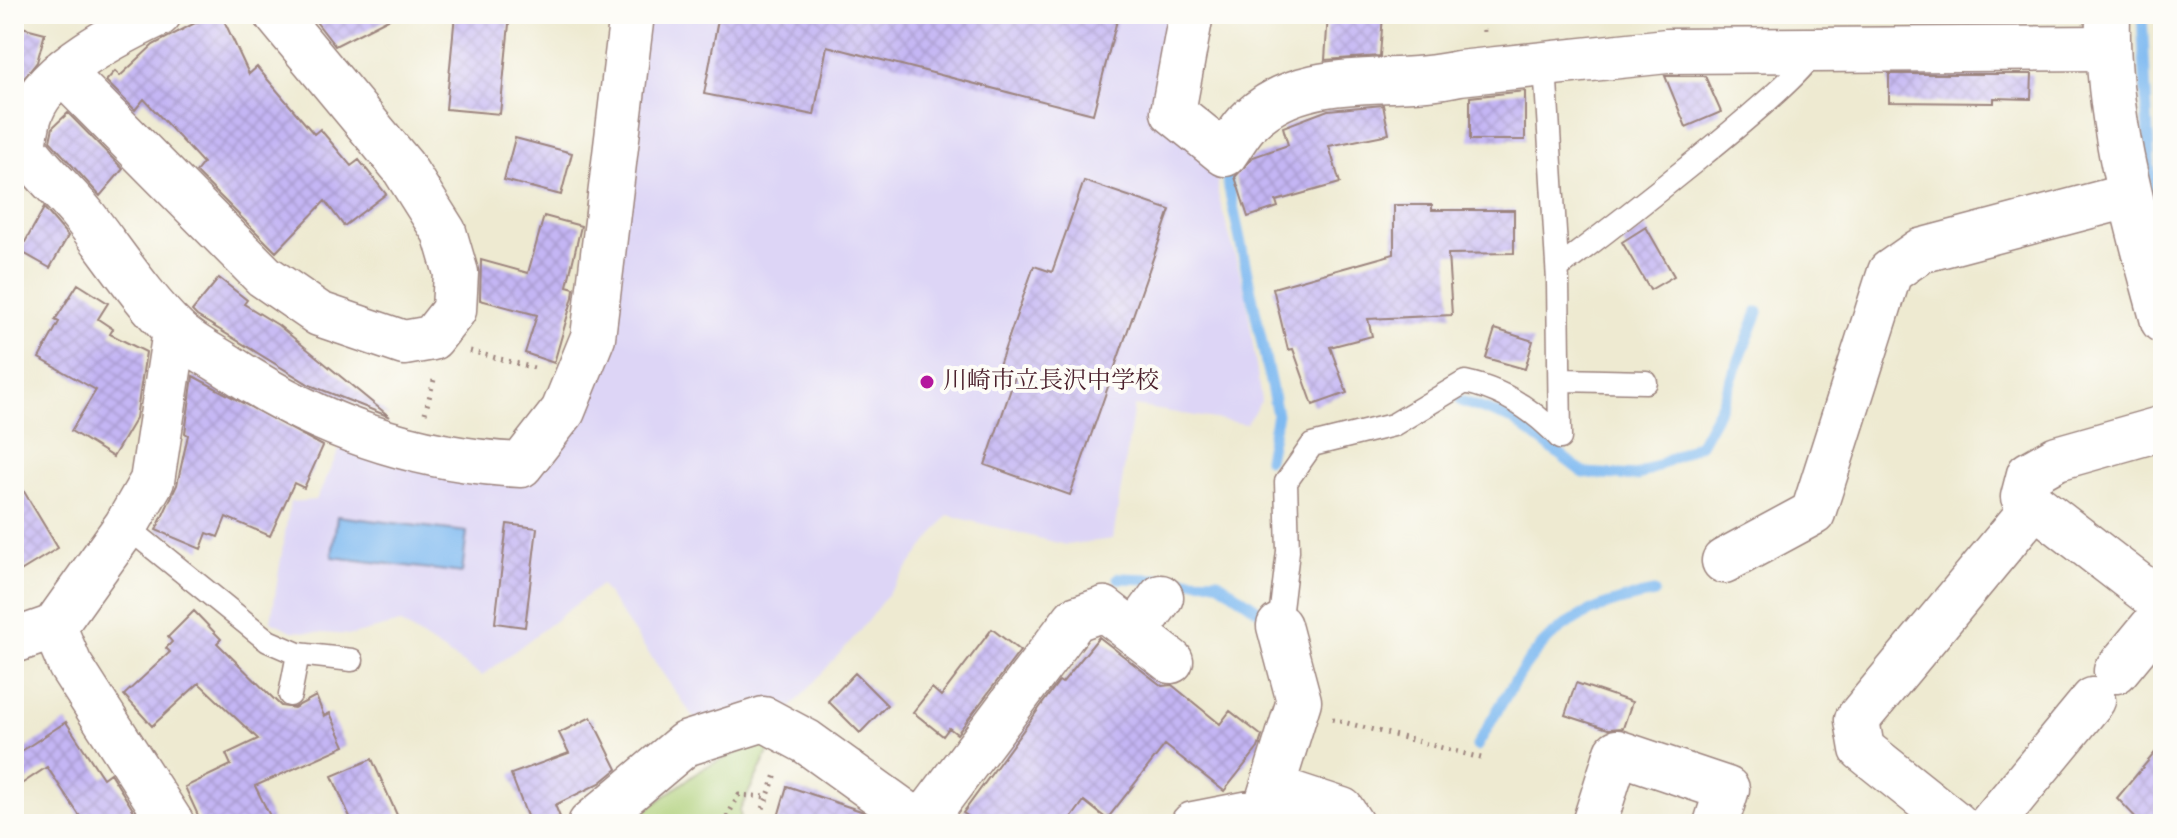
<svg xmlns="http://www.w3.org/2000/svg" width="2177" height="838" font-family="Vollkorn,'Noto Serif JP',serif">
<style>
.built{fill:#ddd5f6}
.green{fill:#adcf78;stroke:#7c7752;stroke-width:2}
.water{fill:#7fbaf1;stroke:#646c8e;stroke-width:2}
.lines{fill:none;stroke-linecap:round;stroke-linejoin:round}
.stream{stroke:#7fbaf1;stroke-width:11}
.building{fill:url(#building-cross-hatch)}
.service-casing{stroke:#9c847e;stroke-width:25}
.minor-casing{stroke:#9c847e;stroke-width:47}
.tertiary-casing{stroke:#9c847e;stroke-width:47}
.path{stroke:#9c847e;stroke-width:5;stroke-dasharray:2 6;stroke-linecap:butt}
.service{stroke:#fff;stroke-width:22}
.minor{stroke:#fff;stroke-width:44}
.tertiary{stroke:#fff;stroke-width:44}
.poi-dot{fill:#b5179e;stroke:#fdfcf7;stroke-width:3}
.labels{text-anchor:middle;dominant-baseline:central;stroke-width:8;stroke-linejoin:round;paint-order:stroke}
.poi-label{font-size:24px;fill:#4a1f2b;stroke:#fdfcf7;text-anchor:start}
</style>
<defs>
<pattern id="building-cross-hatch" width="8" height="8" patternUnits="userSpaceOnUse" patternTransform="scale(2)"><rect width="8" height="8" fill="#c4b6f4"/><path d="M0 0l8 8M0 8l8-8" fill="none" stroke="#aa9cd1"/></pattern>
</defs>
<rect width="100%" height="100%" fill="#fdfcf7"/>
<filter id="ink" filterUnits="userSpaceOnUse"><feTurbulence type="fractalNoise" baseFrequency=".0125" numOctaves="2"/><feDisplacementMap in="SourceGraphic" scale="16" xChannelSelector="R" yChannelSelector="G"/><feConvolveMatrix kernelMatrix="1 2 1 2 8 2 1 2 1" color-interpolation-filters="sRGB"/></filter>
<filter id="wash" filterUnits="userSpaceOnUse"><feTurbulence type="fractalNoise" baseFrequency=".006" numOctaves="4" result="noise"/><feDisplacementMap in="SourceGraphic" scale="32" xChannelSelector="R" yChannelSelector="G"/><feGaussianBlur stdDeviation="1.8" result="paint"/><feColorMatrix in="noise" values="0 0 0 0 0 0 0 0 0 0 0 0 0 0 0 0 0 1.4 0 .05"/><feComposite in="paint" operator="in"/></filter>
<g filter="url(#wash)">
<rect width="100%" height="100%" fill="#eeead1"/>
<path class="built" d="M 648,14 L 1170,14 L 1153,111 L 1218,171 L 1218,194 L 1246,295 L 1261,401 L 1246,424 L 1134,406 L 1113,539 L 1066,545 L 948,515 L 858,633 L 788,711 L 700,727 L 601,585 L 482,676 L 400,623 L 352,635 L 292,631 L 271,621 L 290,502 L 316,500 L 342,444 L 486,475 L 584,411 Z"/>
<path class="green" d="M 761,742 L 771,747 L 740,810 L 741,824 L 627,824 L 703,768 Z"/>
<path class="water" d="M 337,516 L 467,532 L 462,573 L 332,557 Z"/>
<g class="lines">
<path class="stream" d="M 2142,14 L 2151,197
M 1225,169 L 1277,414 L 1268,459
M 1461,401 L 1514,420 L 1584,473 L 1637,476 L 1700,444 L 1721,406 L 1758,312
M 1118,578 L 1217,581 L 1272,620
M 1477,746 C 1528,658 1545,612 1654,593"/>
</g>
<g id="blocks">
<path class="building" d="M 212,14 L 221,14 L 249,74 L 257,67 L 314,134 L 320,129 L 351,166 L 359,160 L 386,194 L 344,226 L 325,201 L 276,252 L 196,172 L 203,163 L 144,99 L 135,110 L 106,81 L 115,71 L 120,76 L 153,45 Z
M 310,14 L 398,14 L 335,46 Z
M 455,14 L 510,14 L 500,114 L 446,109 Z
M 719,14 L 1092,14 L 1117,20 L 1093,114 L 827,46 L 814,115 L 704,94 Z
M 1328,14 L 1383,14 L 1380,56 L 1325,60 Z
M 14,25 L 45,33 L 37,62 L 14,91 Z
M 1889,74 L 2032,74 L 2031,99 L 1994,98 L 1994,103 L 1889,102 Z
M 1665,76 L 1705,76 L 1721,112 L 1686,127 Z
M 1525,91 L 1525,140 L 1470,140 L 1470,97 Z
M 1383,105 L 1389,134 L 1329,146 L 1340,183 L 1276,201 L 1278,207 L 1248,217 L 1235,177 L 1253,157 L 1288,145 L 1283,127 L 1328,110 Z
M 68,113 L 123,169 L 100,196 L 50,141 L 53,127 Z
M 515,138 L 572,153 L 561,195 L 504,180 Z
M 1084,181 L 1170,210 L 1070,495 L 985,465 L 1016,374 L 998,368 L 1034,266 L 1052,272 Z
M 1394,205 L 1432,205 L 1432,210 L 1514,210 L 1514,253 L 1448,254 L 1452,315 L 1368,319 L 1372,336 L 1330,347 L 1347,393 L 1313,405 L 1293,349 L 1288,350 L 1273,288 L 1394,254 Z
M 44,208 L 68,236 L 50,268 L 20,251 Z
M 544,216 L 581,226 L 567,286 L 574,288 L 573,297 L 554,363 L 525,353 L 537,315 L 480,300 L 481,260 L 528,273 Z
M 1646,227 L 1674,276 L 1650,290 L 1622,242 Z
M 219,278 L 247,300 L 244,304 L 278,325 L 390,417 L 310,385 L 197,316 L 192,311 Z
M 78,284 L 108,303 L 98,319 L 113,329 L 110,334 L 146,352 L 136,418 L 113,457 L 71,431 L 96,390 L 39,358 L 59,322 L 55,320 Z
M 1495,329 L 1533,341 L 1525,369 L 1486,358 Z
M 193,376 L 323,446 L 304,488 L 294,483 L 270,536 L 226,517 L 218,537 L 207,533 L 201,549 L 156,530 L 177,485 L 188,435 L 185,433 Z
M 14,475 L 58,548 L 14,575 Z
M 507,524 L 537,528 L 525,627 L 495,623 Z
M 194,611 L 221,639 L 217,643 L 281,706 L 294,708 L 316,696 L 324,716 L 330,713 L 345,746 L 255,786 L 274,824 L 202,824 L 185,787 L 231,765 L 226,754 L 258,739 L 199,683 L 152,726 L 124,695 L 170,652 L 166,648 L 172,642 L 168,637 Z
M 992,629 L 1020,651 L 957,734 L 949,728 L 943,736 L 913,712 L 932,688 L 941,696 Z
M 1099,637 L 1162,686 L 1172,685 L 1220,724 L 1230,711 L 1262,736 L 1258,748 L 1224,791 L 1165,745 L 1107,819 L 1084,801 L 1067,824 L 980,824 L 963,813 L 1059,681 L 1062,683 Z
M 855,673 L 887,705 L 860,733 L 828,701 Z
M 1576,683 L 1632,702 L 1623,728 L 1608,729 L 1565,715 Z
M 591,717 L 617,769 L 600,783 L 555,805 L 560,817 L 530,824 L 511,774 L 569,753 L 559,733 Z
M 66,722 L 103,778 L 110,773 L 142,824 L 85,824 L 47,767 L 14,789 L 14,756 Z
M 2163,743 L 2163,824 L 2142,824 L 2117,798 Z
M 372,759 L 401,824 L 353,824 L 332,776 Z
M 787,786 L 861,811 L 878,824 L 776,824 Z"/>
</g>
</g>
<g filter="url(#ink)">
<use href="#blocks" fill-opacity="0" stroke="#9c847e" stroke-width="2"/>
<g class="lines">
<g class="service-casing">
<path id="service" d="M 1545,65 L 1558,281 L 1560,438
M 1558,268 C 1593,242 1811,76 1815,49
M 1562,380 L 1646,382
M 126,526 L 268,641 L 298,654 L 352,660
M 1279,626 L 1288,551 L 1286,482 L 1312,445 L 1393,425 L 1465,382 C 1503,390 1534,410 1560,438
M 290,695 L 298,654"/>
</g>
<g class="minor-casing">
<path id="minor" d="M 159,14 C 121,32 48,69 32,110 C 27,121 26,135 24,147 C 41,172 65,192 84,216 C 110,249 145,302 175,330 C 190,345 213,356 231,368 C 320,427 414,460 521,465 L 563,411 L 593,337 L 632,14
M 1191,14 L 1173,112 L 1225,154 C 1233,143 1241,128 1251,119 C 1307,66 1391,89 1459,73 L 1667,51 L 2107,48
M 62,72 L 264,276 L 319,314 L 404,343 L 432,338 L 454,310 L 456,273 L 444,232 L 403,167 L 276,14
M 2030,511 L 2023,497 L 2029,474 L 2057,458 L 2163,428
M 1724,561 L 1813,513 L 1890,272 L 1920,251 L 2128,196
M 54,627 L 70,665 L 172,824
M 1135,633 L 1161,597
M 14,641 L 54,627 L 126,526 L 152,481 L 175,331
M 2116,671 L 2163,614
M 1272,787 L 1342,810 L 1351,824
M 590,824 L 685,744 L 764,719 L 807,742 L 921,824
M 921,824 L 1075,619 L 1104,609 L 1171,661
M 1193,824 L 1265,810 L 1299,701 L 1279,626
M 1594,824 L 1617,752 L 1727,789 L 1716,824
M 1956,824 L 1862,749 L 1857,720 L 2035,505 L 2163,604
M 1991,824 L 2093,700"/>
</g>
<g class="tertiary-casing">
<path id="tertiary" d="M 2108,14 C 2105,118 2136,221 2163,321"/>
</g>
<path class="path" d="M 1483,14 L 1484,33
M 470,351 L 538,369
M 425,413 L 435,376
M 1332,719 L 1481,758
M 723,824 L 739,795 L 767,797
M 762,824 L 762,811 L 777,772"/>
<use href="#service" class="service"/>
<use href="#minor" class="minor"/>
<use href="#tertiary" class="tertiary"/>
</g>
</g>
<circle class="poi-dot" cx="927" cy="382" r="8"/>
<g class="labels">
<g class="poi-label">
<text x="943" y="382">川崎市立長沢中学校</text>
</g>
</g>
<rect width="2177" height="838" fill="none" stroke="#fdfcf7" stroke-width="48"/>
</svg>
